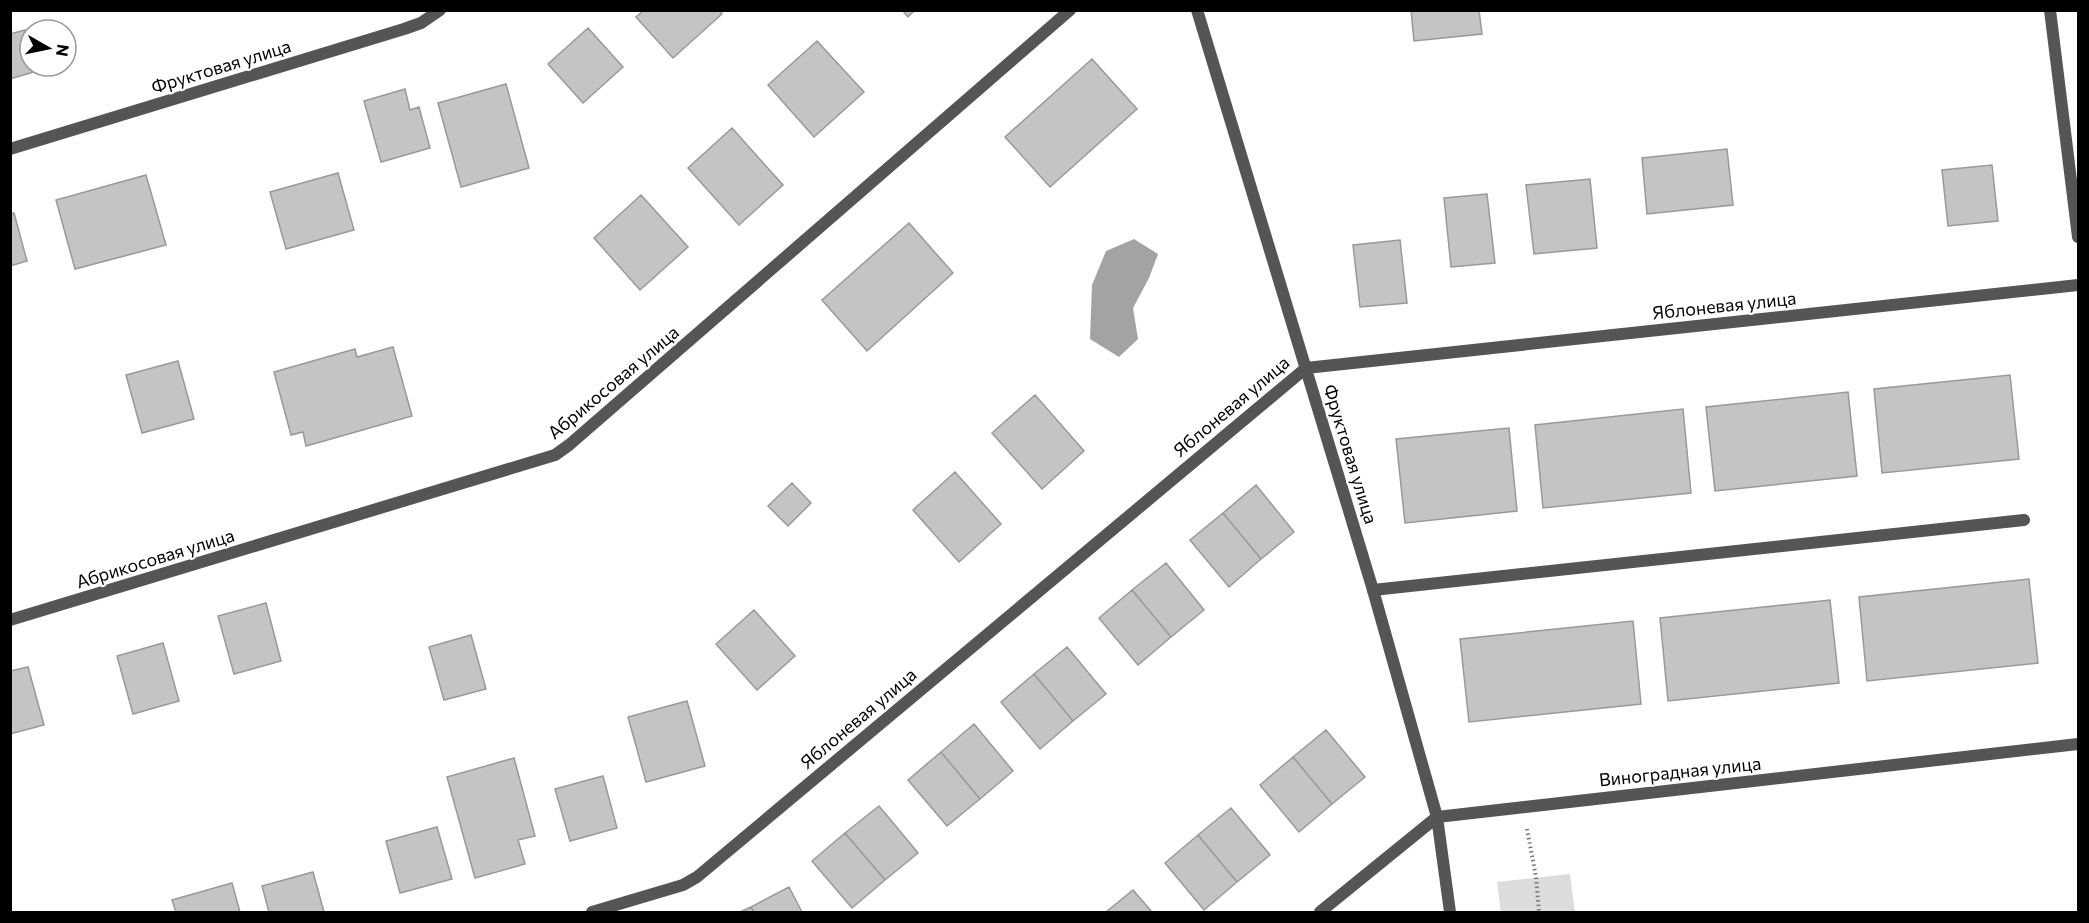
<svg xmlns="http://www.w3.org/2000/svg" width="2089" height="923" font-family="Commissioner,sans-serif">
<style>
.green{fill:#dcdcdc}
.water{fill:#a3a3a3}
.building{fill:#c4c4c4;stroke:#999;stroke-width:1.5}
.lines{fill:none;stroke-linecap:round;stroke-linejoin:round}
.path{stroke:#777;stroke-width:4;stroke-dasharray:1.5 3;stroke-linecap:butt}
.lane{stroke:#555;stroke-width:12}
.street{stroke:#555;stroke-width:12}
.labels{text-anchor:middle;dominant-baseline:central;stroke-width:4.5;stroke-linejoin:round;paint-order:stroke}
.street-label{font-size:18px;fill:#000;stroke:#fff}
</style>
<rect width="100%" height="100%" fill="#fff"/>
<path class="green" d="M 1570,874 L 1575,912 L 1501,912 L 1497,882 Z"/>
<path class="water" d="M 1134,239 L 1158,254 L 1149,278 L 1133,308 L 1138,339 L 1119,357 L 1090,339 L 1092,285 L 1106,251 Z"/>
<path class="building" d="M 644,10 L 719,10 L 722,14 L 673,58 L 636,17 Z
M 902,10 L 915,10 L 908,17 Z
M 1411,10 L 1479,10 L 1482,34 L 1414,41 Z
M 588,28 L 623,67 L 583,103 L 548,64 Z
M 25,30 L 30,48 L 30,66 L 35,66 L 37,71 L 10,79 L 10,34 Z
M 817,41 L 864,92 L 814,137 L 768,85 Z
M 1092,59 L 1137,109 L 1050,187 L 1005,137 Z
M 506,84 L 529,168 L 461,187 L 438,103 Z
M 405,89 L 410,110 L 419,107 L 430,148 L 381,162 L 364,101 Z
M 732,128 L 783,185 L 739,225 L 688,168 Z
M 1727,149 L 1733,205 L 1647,214 L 1642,158 Z
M 1992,165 L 1998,221 L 1948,226 L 1942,170 Z
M 338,173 L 354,230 L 286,249 L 270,192 Z
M 146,175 L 166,245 L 75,269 L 56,200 Z
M 1590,179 L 1597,248 L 1534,254 L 1526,185 Z
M 1487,194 L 1495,263 L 1451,267 L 1444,198 Z
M 641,195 L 688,247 L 640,290 L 594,238 Z
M 14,213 L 27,261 L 10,266 L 10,214 Z
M 909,223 L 953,273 L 867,351 L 822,300 Z
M 1400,240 L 1407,303 L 1360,307 L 1353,245 Z
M 393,347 L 412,416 L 306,446 L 303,432 L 291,435 L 274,372 L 355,349 L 357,357 Z
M 178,361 L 194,419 L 142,433 L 126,375 Z
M 2010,375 L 2019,459 L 1882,473 L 1874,389 Z
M 1848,392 L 1857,476 L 1715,491 L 1706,407 Z
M 1035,395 L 1084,451 L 1042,489 L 992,433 Z
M 1683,409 L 1691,493 L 1543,508 L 1535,425 Z
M 1509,428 L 1517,511 L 1405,523 L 1396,439 Z
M 955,472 L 1001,524 L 959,562 L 913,510 Z
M 792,483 L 811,503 L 788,526 L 768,506 Z
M 1256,485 L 1294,532 L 1261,559 L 1223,513 Z
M 1223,513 L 1261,559 L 1229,587 L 1190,540 Z
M 1166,563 L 1204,610 L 1171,637 L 1132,590 Z
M 2029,579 L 2038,663 L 1867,681 L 1859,597 Z
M 1132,590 L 1171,637 L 1138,665 L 1099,618 Z
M 1830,600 L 1839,683 L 1668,701 L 1660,618 Z
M 266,603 L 281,661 L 234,674 L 218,616 Z
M 754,610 L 795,656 L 757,690 L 716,644 Z
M 1633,621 L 1641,704 L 1469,722 L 1460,639 Z
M 471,635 L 486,689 L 444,700 L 429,647 Z
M 163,643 L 179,701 L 133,714 L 117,656 Z
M 1067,647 L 1106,694 L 1073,721 L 1034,674 Z
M 28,667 L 44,725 L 10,734 L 10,671 Z
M 1034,674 L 1073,721 L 1040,749 L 1001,702 Z
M 687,701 L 705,766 L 646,782 L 628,717 Z
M 974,724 L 1013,771 L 980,799 L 941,752 Z
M 1326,730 L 1365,777 L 1332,804 L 1293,757 Z
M 941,752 L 980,799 L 947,826 L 908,780 Z
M 1293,757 L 1332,804 L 1299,832 L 1260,785 Z
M 514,758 L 535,836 L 518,840 L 525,864 L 475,878 L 447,777 Z
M 603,776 L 617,828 L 570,841 L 555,789 Z
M 879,806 L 918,853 L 885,880 L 845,833 Z
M 1231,808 L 1270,855 L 1237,882 L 1198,835 Z
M 437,827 L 452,879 L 400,893 L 386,841 Z
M 845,833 L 885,880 L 852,908 L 812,861 Z
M 1198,835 L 1237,882 L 1204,910 L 1165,863 Z
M 313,872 L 324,912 L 269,912 L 262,886 Z
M 232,883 L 240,912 L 176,912 L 172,900 Z
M 789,887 L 802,912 L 754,912 L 751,907 Z
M 1133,890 L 1152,912 L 1106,912 Z
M 751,907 L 754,912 L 740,912 Z"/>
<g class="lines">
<path class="path" d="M 1527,829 L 1536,877 L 1539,912"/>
<path class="lane" d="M 1373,590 L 2024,520"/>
<path class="street" d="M 1197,10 L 1373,590 L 1437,817 L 1450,912
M 2050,10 L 2078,237
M 10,149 L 404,29 L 421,23 L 440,10
M 10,620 L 555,455 L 569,445 L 1070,10
M 592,912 L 683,885 L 697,877 L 1306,368 L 2078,285
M 1320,912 L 1437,817 L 2078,744"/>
</g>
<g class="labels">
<g class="street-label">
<text transform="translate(221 66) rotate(-17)">Фруктовая улица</text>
<text transform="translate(1724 305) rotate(-6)">Яблоневая улица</text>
<text transform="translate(613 382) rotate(-40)">Абрикосовая улица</text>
<text transform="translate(1231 406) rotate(-40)">Яблоневая улица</text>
<text transform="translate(1351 454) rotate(73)">Фруктовая улица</text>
<text transform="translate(155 558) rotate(-17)">Абрикосовая улица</text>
<text transform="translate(858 718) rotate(-40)">Яблоневая улица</text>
<text transform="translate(1680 771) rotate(-6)">Виноградная улица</text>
</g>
</g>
<rect width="2089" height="923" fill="none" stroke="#000000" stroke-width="24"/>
<g transform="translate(48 48) rotate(99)"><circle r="28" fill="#ffffff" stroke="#999999" stroke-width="1.5"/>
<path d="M0-4.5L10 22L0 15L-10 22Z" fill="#000000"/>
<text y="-9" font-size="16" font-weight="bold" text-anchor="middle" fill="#000000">N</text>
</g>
</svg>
